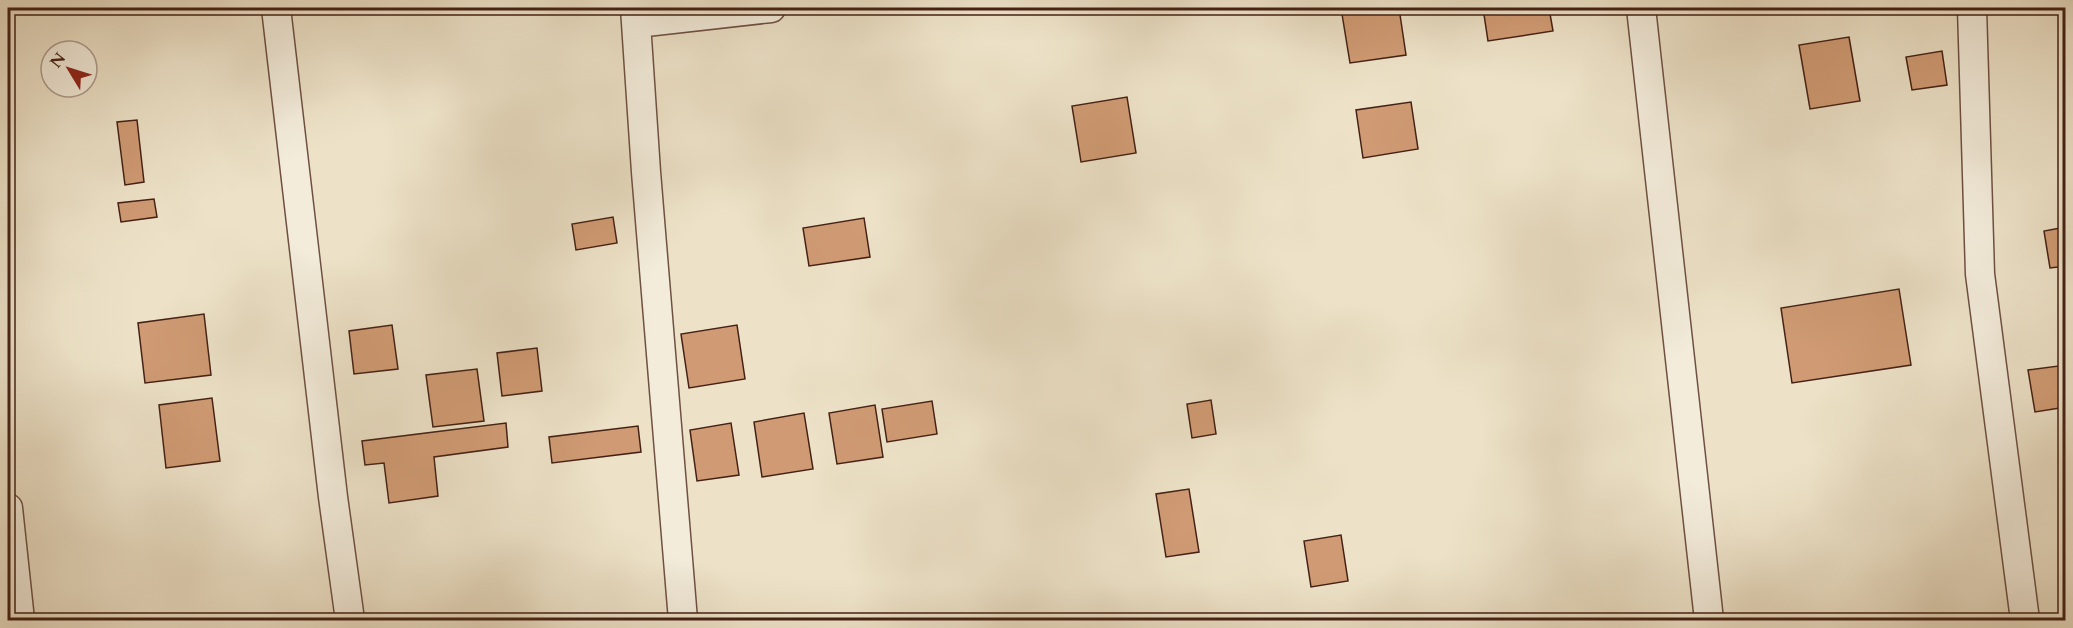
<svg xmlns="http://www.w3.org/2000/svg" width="2073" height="628" font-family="Cardo,serif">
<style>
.building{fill:#d09b74;stroke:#442115;stroke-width:1.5}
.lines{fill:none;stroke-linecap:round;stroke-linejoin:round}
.minor-casing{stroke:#6e5142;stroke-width:31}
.minor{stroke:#f3ecdb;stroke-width:28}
</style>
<rect width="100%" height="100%" fill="#ede2c8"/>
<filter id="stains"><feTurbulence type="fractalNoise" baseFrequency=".00333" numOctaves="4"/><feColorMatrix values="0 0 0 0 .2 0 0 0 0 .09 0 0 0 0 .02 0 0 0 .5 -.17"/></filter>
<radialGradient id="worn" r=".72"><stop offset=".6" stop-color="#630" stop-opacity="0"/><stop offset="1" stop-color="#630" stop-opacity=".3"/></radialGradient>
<path class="building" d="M 1341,8 L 1399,8 L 1406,55 L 1350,63 Z
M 1483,8 L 1549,8 L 1553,31 L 1488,41 Z
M 1849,37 L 1860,101 L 1810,109 L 1799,45 Z
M 1942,51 L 1947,85 L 1912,90 L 1906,57 Z
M 1127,97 L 1136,153 L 1081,162 L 1072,106 Z
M 1411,102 L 1418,149 L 1363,158 L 1356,110 Z
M 137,120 L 144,182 L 125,185 L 117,122 Z
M 154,199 L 157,217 L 121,222 L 118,203 Z
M 613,217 L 617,243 L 576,250 L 572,224 Z
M 864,218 L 870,257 L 809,266 L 803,228 Z
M 2066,227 L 2066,266 L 2050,268 L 2044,231 Z
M 1899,289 L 1911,365 L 1792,383 L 1781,308 Z
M 204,314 L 211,375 L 145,383 L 138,323 Z
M 392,325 L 398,369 L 354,374 L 349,331 Z
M 737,325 L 745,379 L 689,388 L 681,334 Z
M 537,348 L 542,391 L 502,396 L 497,353 Z
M 2066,365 L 2066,407 L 2035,412 L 2028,370 Z
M 477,369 L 484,421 L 433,427 L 426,375 Z
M 212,398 L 220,461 L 166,468 L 159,405 Z
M 1211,400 L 1216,434 L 1192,438 L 1187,404 Z
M 932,401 L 937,434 L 887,442 L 882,409 Z
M 875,405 L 883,457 L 837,464 L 829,413 Z
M 804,413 L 813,469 L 762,477 L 754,422 Z
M 506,423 L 508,447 L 434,457 L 438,496 L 389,503 L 384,463 L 365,465 L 362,441 Z
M 731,423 L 739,475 L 697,481 L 690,430 Z
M 638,426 L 641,452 L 552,463 L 549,437 Z
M 1189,489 L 1199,552 L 1166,557 L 1156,494 Z
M 1341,535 L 1348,581 L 1311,587 L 1304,541 Z"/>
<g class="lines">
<g class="minor-casing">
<path id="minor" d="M 276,8 L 333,497 L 350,620
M 635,8 L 646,172 L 683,620
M 1641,8 L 1709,620
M 1972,8 L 1980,274 L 2025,620
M 637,23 L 771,8
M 8,508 L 20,620"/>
</g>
<use href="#minor" class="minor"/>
</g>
<rect width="2073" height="628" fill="none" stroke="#ede2c8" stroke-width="30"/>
<rect x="9" y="9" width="2055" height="610" fill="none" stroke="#442115" stroke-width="3"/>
<rect x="15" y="15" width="2043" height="598" fill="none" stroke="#442115" stroke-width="1.5"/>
<g transform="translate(69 69) rotate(308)"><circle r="28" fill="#f3ecdb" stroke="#ad9b8c" stroke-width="1.5"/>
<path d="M0-4.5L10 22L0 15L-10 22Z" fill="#8f2418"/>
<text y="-9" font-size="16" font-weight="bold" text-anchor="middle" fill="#442115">N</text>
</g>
<rect width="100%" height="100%" filter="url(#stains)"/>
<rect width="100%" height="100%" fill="url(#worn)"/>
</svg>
